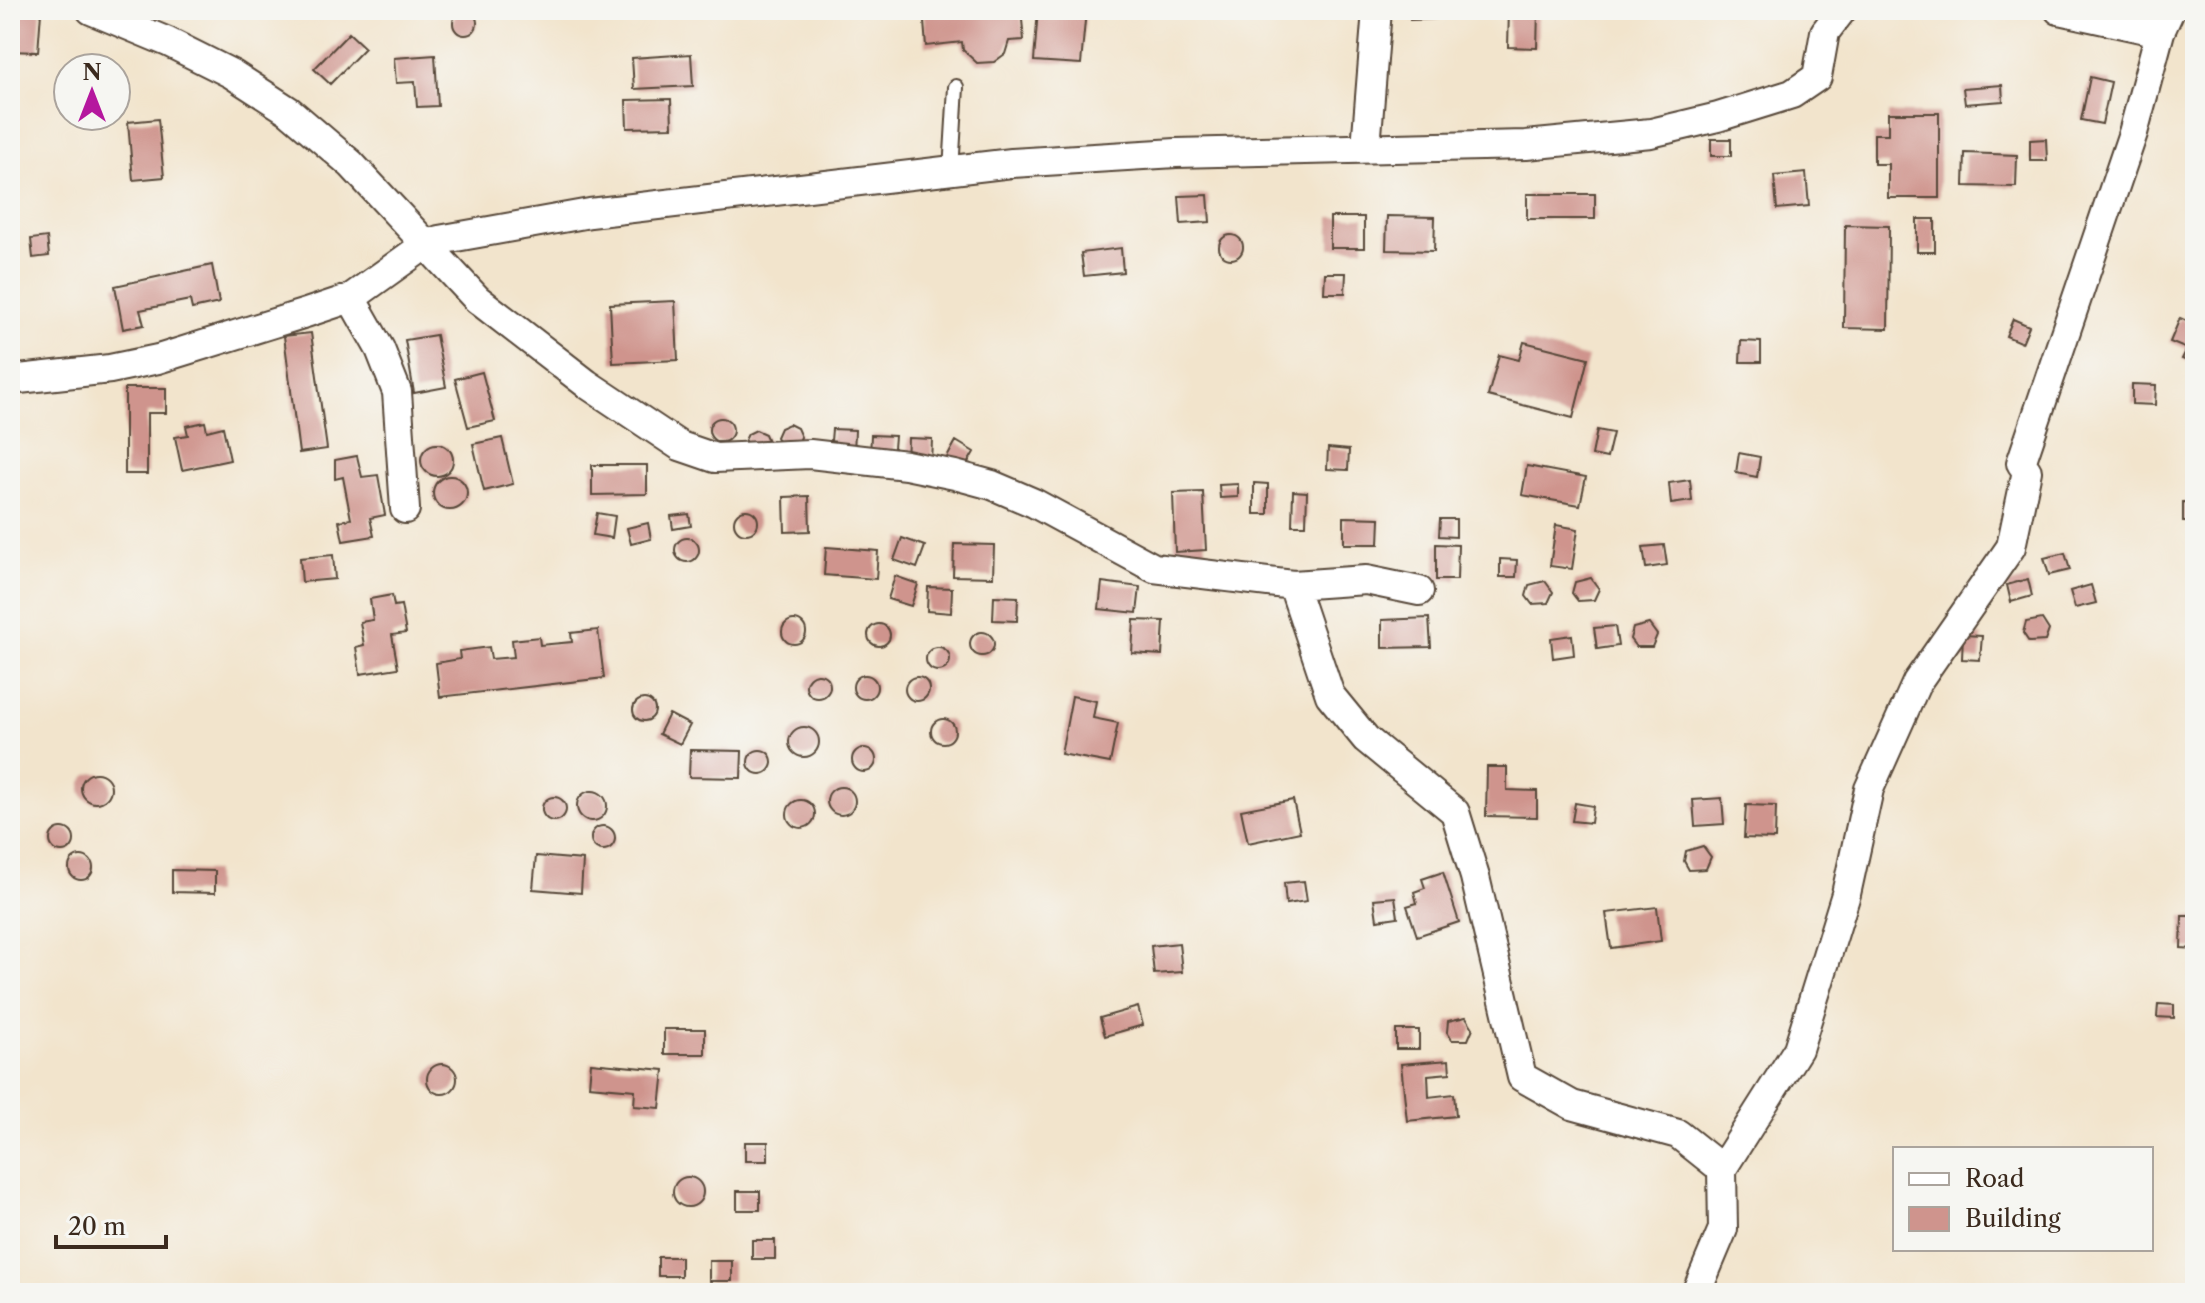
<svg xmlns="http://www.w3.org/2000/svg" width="2205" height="1303" font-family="'Libre Caslon Text',serif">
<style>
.building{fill:#cf948d}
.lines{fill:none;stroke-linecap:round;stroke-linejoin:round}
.service-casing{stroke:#564638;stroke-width:18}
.minor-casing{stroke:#564638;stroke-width:32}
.service{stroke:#fff;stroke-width:14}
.minor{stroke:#fff;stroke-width:28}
</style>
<rect width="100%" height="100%" fill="#f6f6f2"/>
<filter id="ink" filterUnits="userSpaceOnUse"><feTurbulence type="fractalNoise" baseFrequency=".0125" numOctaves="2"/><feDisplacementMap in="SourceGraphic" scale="16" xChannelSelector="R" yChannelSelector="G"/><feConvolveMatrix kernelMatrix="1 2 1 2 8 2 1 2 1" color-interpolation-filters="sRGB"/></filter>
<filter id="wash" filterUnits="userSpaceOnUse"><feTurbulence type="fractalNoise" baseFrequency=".006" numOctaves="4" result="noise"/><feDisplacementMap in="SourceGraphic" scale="32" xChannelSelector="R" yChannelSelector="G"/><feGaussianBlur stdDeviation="1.8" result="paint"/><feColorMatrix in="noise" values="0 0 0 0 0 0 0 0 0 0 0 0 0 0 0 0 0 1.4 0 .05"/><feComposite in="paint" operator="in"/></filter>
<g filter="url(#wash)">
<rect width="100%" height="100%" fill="#f2e4cc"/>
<g id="blocks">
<path class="building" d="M 923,10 L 1021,10 L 1024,40 L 1009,41 L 1005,54 L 994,62 L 977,63 L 963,50 L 962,42 L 926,46 Z
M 1038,10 L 1086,10 L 1081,64 L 1034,61 Z
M 1410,10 L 1437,10 L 1437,19 L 1410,20 Z
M 1509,10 L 1538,10 L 1537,48 L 1508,47 Z
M 15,11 L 41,12 L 38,52 L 10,51 L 10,26 L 15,26 Z
M453 23a12 12 0 1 1 24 0a12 12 0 1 1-24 0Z
M 349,33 L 365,48 L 330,84 L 314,69 Z
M 691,54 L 693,86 L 634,89 L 632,58 Z
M 435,55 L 438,106 L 417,107 L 415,82 L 396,83 L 394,58 Z
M 2090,77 L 2111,82 L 2102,124 L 2081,120 Z
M 2002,85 L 2003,101 L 1965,104 L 1963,88 Z
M 671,99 L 672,127 L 627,128 L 626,100 Z
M 1888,113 L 1939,113 L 1939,198 L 1888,198 L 1888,164 L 1874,164 L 1874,134 L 1888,134 Z
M 158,119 L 164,177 L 133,180 L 128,122 Z
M 1711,139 L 1731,139 L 1731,156 L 1711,156 Z
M 2046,139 L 2047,161 L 2030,161 L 2030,140 Z
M 1965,153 L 2017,155 L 2016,187 L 1964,186 Z
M 1806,173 L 1809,206 L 1777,209 L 1774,176 Z
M 1527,194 L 1595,194 L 1595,219 L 1527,219 Z
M 1208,195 L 1210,222 L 1181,224 L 1179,196 Z
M 1387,216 L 1435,217 L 1434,251 L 1386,250 Z
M 1330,217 L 1364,217 L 1364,248 L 1330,248 Z
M 1917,219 L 1935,219 L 1935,252 L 1917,252 Z
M 1845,225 L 1889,226 L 1888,329 L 1844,328 Z
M1219 247a12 12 0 1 1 24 0a12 12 0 1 1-24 0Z
M 47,237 L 49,256 L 33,258 L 31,239 Z
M 1121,248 L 1123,272 L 1084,276 L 1081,253 Z
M 212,265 L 219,303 L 192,309 L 190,300 L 140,310 L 144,325 L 123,329 L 115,286 Z
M 1325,273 L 1346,273 L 1345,293 L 1324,293 Z
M 675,301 L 678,360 L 613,363 L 610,304 Z
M 2180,318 L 2195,325 L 2195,364 L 2182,359 L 2187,349 L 2170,342 Z
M 2013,319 L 2029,326 L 2022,343 L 2006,336 Z
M 311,333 L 327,449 L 299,453 L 284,336 Z
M 436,335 L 446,387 L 414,393 L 405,340 Z
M 1741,341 L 1761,342 L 1761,362 L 1740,362 Z
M 1524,342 L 1588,358 L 1573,418 L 1488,396 L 1499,355 L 1519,360 Z
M 482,372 L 495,421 L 468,427 L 455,379 Z
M 2132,384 L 2156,385 L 2155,405 L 2132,404 Z
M 125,388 L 166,388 L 166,413 L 147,413 L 147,474 L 125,474 Z
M709 430a12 12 0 1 1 24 0a12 12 0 1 1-24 0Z
M 205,422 L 207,431 L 223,427 L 230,460 L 182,470 L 175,437 L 188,435 L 186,426 Z
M 789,424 L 797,428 L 801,437 L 797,445 L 780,445 L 776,437 L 780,428 Z
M 832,429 L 855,430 L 854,454 L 830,453 Z
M 756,430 L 765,434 L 768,441 L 765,451 L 748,451 L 744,442 L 748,434 Z
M 1597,430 L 1613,433 L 1607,458 L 1592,455 Z
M 871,435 L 895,436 L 893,460 L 870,458 Z
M 502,438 L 513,484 L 484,491 L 473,444 Z
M 908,438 L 932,439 L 931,463 L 907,462 Z
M 956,441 L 974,452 L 963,471 L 944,463 Z
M421 460a16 16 0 1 1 32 0a16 16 0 1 1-32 0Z
M 1328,448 L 1349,450 L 1348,470 L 1327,469 Z
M 1739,453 L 1760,457 L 1757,477 L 1736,473 Z
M 357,456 L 362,477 L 378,475 L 385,515 L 370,518 L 374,536 L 343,541 L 339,521 L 351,519 L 343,477 L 335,479 L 335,460 Z
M 592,465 L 647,465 L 647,494 L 592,495 Z
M 1527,466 L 1586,477 L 1580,505 L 1522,495 Z
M433 493a17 17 0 1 1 34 0a17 17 0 1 1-34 0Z
M 1690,480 L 1692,501 L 1671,504 L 1669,483 Z
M 1254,483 L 1268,484 L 1268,514 L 1254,514 Z
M 1238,484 L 1238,497 L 1220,498 L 1219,485 Z
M 1293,491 L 1307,492 L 1306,525 L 1292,525 Z
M 1203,492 L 1206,550 L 1175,552 L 1173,493 Z
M 809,496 L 810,531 L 785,532 L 784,497 Z
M 2183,502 L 2195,503 L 2195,522 L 2183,522 Z
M734 522a12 12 0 1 1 24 0a12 12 0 1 1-24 0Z
M 597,513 L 615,516 L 612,538 L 593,535 Z
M 689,514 L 691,526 L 673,529 L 671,516 Z
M 1344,517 L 1380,518 L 1379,544 L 1344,544 Z
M 1440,519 L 1456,519 L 1456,537 L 1439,536 Z
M 648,523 L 651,539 L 631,544 L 627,528 Z
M 1556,525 L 1578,529 L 1572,569 L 1550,566 Z
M 902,538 L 925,546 L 917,568 L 894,560 Z
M675 550a12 12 0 1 1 24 0a12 12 0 1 1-24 0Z
M 954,544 L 994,545 L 993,577 L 953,576 Z
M 1436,544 L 1458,545 L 1457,580 L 1436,580 Z
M 1664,545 L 1667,565 L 1646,568 L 1643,547 Z
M 826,547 L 878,551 L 876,579 L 824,575 Z
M 2065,553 L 2070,570 L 2049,575 L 2044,558 Z
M 333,555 L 335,579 L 302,582 L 300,558 Z
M 1500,559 L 1517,560 L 1516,577 L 1500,577 Z
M 895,576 L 918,584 L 911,606 L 888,599 Z
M 1591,578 L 1599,589 L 1594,600 L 1578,601 L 1572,593 L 1575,582 Z
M 2028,579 L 2032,596 L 2011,602 L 2007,585 Z
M 1545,581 L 1553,592 L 1548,603 L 1532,604 L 1526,596 L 1529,585 Z
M 1102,582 L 1140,587 L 1137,613 L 1099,609 Z
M 2091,585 L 2096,603 L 2075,608 L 2070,591 Z
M 928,587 L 952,588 L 951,613 L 927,611 Z
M 392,595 L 394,606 L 401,605 L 406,633 L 392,635 L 398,668 L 360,674 L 356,647 L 364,645 L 360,622 L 373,620 L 370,599 Z
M 994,596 L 1018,597 L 1017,621 L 993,620 Z
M 1429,618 L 1431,647 L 1382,648 L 1382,620 Z
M 2042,619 L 2049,630 L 2045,641 L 2029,642 L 2023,633 L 2026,622 Z
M 1134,620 L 1164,621 L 1162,655 L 1132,653 Z
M782 632a12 12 0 1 1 24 0a12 12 0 1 1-24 0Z
M868 635a11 11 0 1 1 22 0a11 11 0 1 1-22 0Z
M 1649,624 L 1657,635 L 1652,647 L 1636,647 L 1630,639 L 1633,628 Z
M 1615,626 L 1618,646 L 1597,649 L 1594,628 Z
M 598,630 L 604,678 L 440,697 L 436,663 L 460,659 L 459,651 L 489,647 L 491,659 L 514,657 L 512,640 L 539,637 L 540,645 L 572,642 L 571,633 Z
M970 644a12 12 0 1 1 24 0a12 12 0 1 1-24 0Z
M 1572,635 L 1574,655 L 1553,658 L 1551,638 Z
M 1963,635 L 1982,636 L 1980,660 L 1962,659 Z
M926 659a12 12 0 1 1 24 0a12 12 0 1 1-24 0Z
M806 686a12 12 0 1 1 24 0a12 12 0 1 1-24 0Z
M853 687a12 12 0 1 1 24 0a12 12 0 1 1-24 0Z
M905 689a12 12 0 1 1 24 0a12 12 0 1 1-24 0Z
M 1072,696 L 1096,701 L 1093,718 L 1118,723 L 1110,763 L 1061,754 Z
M633 710a11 11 0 1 1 22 0a11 11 0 1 1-22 0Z
M 669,714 L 690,725 L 680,744 L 659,734 Z
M931 731a12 12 0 1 1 24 0a12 12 0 1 1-24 0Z
M789 742a15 15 0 1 1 30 0a15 15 0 1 1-30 0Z
M852 760a12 12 0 1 1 24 0a12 12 0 1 1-24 0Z
M 690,750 L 742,751 L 741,778 L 689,777 Z
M748 762a12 12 0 1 1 24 0a12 12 0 1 1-24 0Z
M 1487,767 L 1507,767 L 1507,790 L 1537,791 L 1537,817 L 1486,816 Z
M81 788a15 15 0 1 1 30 0a15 15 0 1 1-30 0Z
M827 801a14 14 0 1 1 28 0a14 14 0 1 1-28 0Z
M577 806a15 15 0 1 1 30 0a15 15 0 1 1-30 0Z
M542 809a12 12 0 1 1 24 0a12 12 0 1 1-24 0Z
M 1722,798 L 1724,824 L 1695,826 L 1693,800 Z
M787 814a14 14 0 1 1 28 0a14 14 0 1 1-28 0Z
M 1293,800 L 1300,832 L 1248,843 L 1241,810 Z
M 1575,803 L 1593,806 L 1591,823 L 1572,821 Z
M 1746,805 L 1776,806 L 1775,839 L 1744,838 Z
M591 838a12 12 0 1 1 24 0a12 12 0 1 1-24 0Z
M50 840a12 12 0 1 1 24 0a12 12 0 1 1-24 0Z
M 1703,846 L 1711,857 L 1706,869 L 1689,870 L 1684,861 L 1686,851 Z
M 536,856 L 583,860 L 581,893 L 533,889 Z
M69 868a12 12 0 1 1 24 0a12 12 0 1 1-24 0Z
M 172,870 L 215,871 L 215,893 L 172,892 Z
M 1443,872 L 1459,922 L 1417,936 L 1407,906 L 1417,903 L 1414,892 L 1425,888 L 1422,879 Z
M 1304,881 L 1307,901 L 1286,904 L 1284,883 Z
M 1395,897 L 1398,917 L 1377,920 L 1374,899 Z
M 1657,907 L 1661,941 L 1611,948 L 1606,913 Z
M 2182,916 L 2195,916 L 2195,949 L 2181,948 Z
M 1179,943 L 1182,972 L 1154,974 L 1151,946 Z
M 2158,1004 L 2174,1005 L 2174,1018 L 2157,1017 Z
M 1138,1007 L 1143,1025 L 1105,1036 L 1100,1018 Z
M 1466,1017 L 1473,1028 L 1468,1040 L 1452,1040 L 1447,1032 L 1448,1021 Z
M 664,1029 L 705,1029 L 705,1054 L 664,1054 Z
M 1396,1030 L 1419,1030 L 1419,1049 L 1396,1049 Z
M 1449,1060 L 1450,1073 L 1428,1075 L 1429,1097 L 1454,1094 L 1456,1116 L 1407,1121 L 1401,1064 Z
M 591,1063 L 664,1070 L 660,1108 L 634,1106 L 635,1090 L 589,1086 Z
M427 1079a15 15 0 1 1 30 0a15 15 0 1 1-30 0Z
M 745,1142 L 768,1142 L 768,1161 L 745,1161 Z
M673 1192a15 15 0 1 1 30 0a15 15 0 1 1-30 0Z
M 737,1191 L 760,1191 L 760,1210 L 737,1210 Z
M 752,1240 L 775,1240 L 775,1259 L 752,1259 Z
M 658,1257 L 681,1257 L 681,1276 L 658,1276 Z
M 709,1261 L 732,1261 L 732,1281 L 709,1281 Z"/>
</g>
</g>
<g filter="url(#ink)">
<use href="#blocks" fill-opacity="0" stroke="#564638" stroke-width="2"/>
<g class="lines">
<g class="service-casing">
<path id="service" d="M 951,171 L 956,87"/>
</g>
<g class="minor-casing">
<path id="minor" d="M 91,10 L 168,42 L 232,74 L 289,111 L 351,164 L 477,299 L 587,384 L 680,446 L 715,458 L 810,454 L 906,465 L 955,475 L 992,485 L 1034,503 L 1154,568 L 1293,585 L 1366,580 L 1419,591
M 2059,10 L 2160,32
M 1366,147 L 1377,10
M 351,298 L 380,349 L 397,392 L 405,509
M 10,380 L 110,369 L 158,359 L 306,313 L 351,298 L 425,245 L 439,240 L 590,213 L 1012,163 L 1176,153 L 1526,145 L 1651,133 L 1718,117 L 1792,94 L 1817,77 L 1825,32 L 1842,10
M 1293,585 L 1330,695 L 1366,739 L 1455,812 L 1475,877 L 1522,1077 L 1572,1105 L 1678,1134 L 1722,1169 L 1723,1229 L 1696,1293
M 1722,1169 L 1798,1049 L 1846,894 L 1869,789 L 1917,682 L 2011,547 L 2027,471 L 2021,463 L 2133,133 L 2160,32 L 2170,10"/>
</g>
<use href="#service" class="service"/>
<use href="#minor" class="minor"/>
</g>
</g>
<rect width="2205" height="1303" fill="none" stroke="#f6f6f2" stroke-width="40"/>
<rect x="1893" y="1147" width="260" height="104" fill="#f6f6f2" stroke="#aba49d" stroke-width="2"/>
<rect x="1909" y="1173" width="40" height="12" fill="#ffffff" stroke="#aba49d" stroke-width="2"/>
<text x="1965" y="1187" font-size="24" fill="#3b2a1e">Road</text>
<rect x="1909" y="1207" width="40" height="24" fill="#cf948d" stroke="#aba49d" stroke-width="2"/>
<text x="1965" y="1227" font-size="24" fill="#3b2a1e">Building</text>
<g transform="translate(92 92)"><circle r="38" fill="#f6f6f2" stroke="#aba49d" stroke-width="2"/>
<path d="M0-6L14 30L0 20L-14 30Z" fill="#b5179e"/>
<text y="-12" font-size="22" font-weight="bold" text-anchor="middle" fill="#3b2a1e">N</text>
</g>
<path d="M56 1235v12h110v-12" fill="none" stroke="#3b2a1e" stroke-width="4"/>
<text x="68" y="1235" font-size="24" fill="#3b2a1e" stroke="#f6f6f2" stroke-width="6" paint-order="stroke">20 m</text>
</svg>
